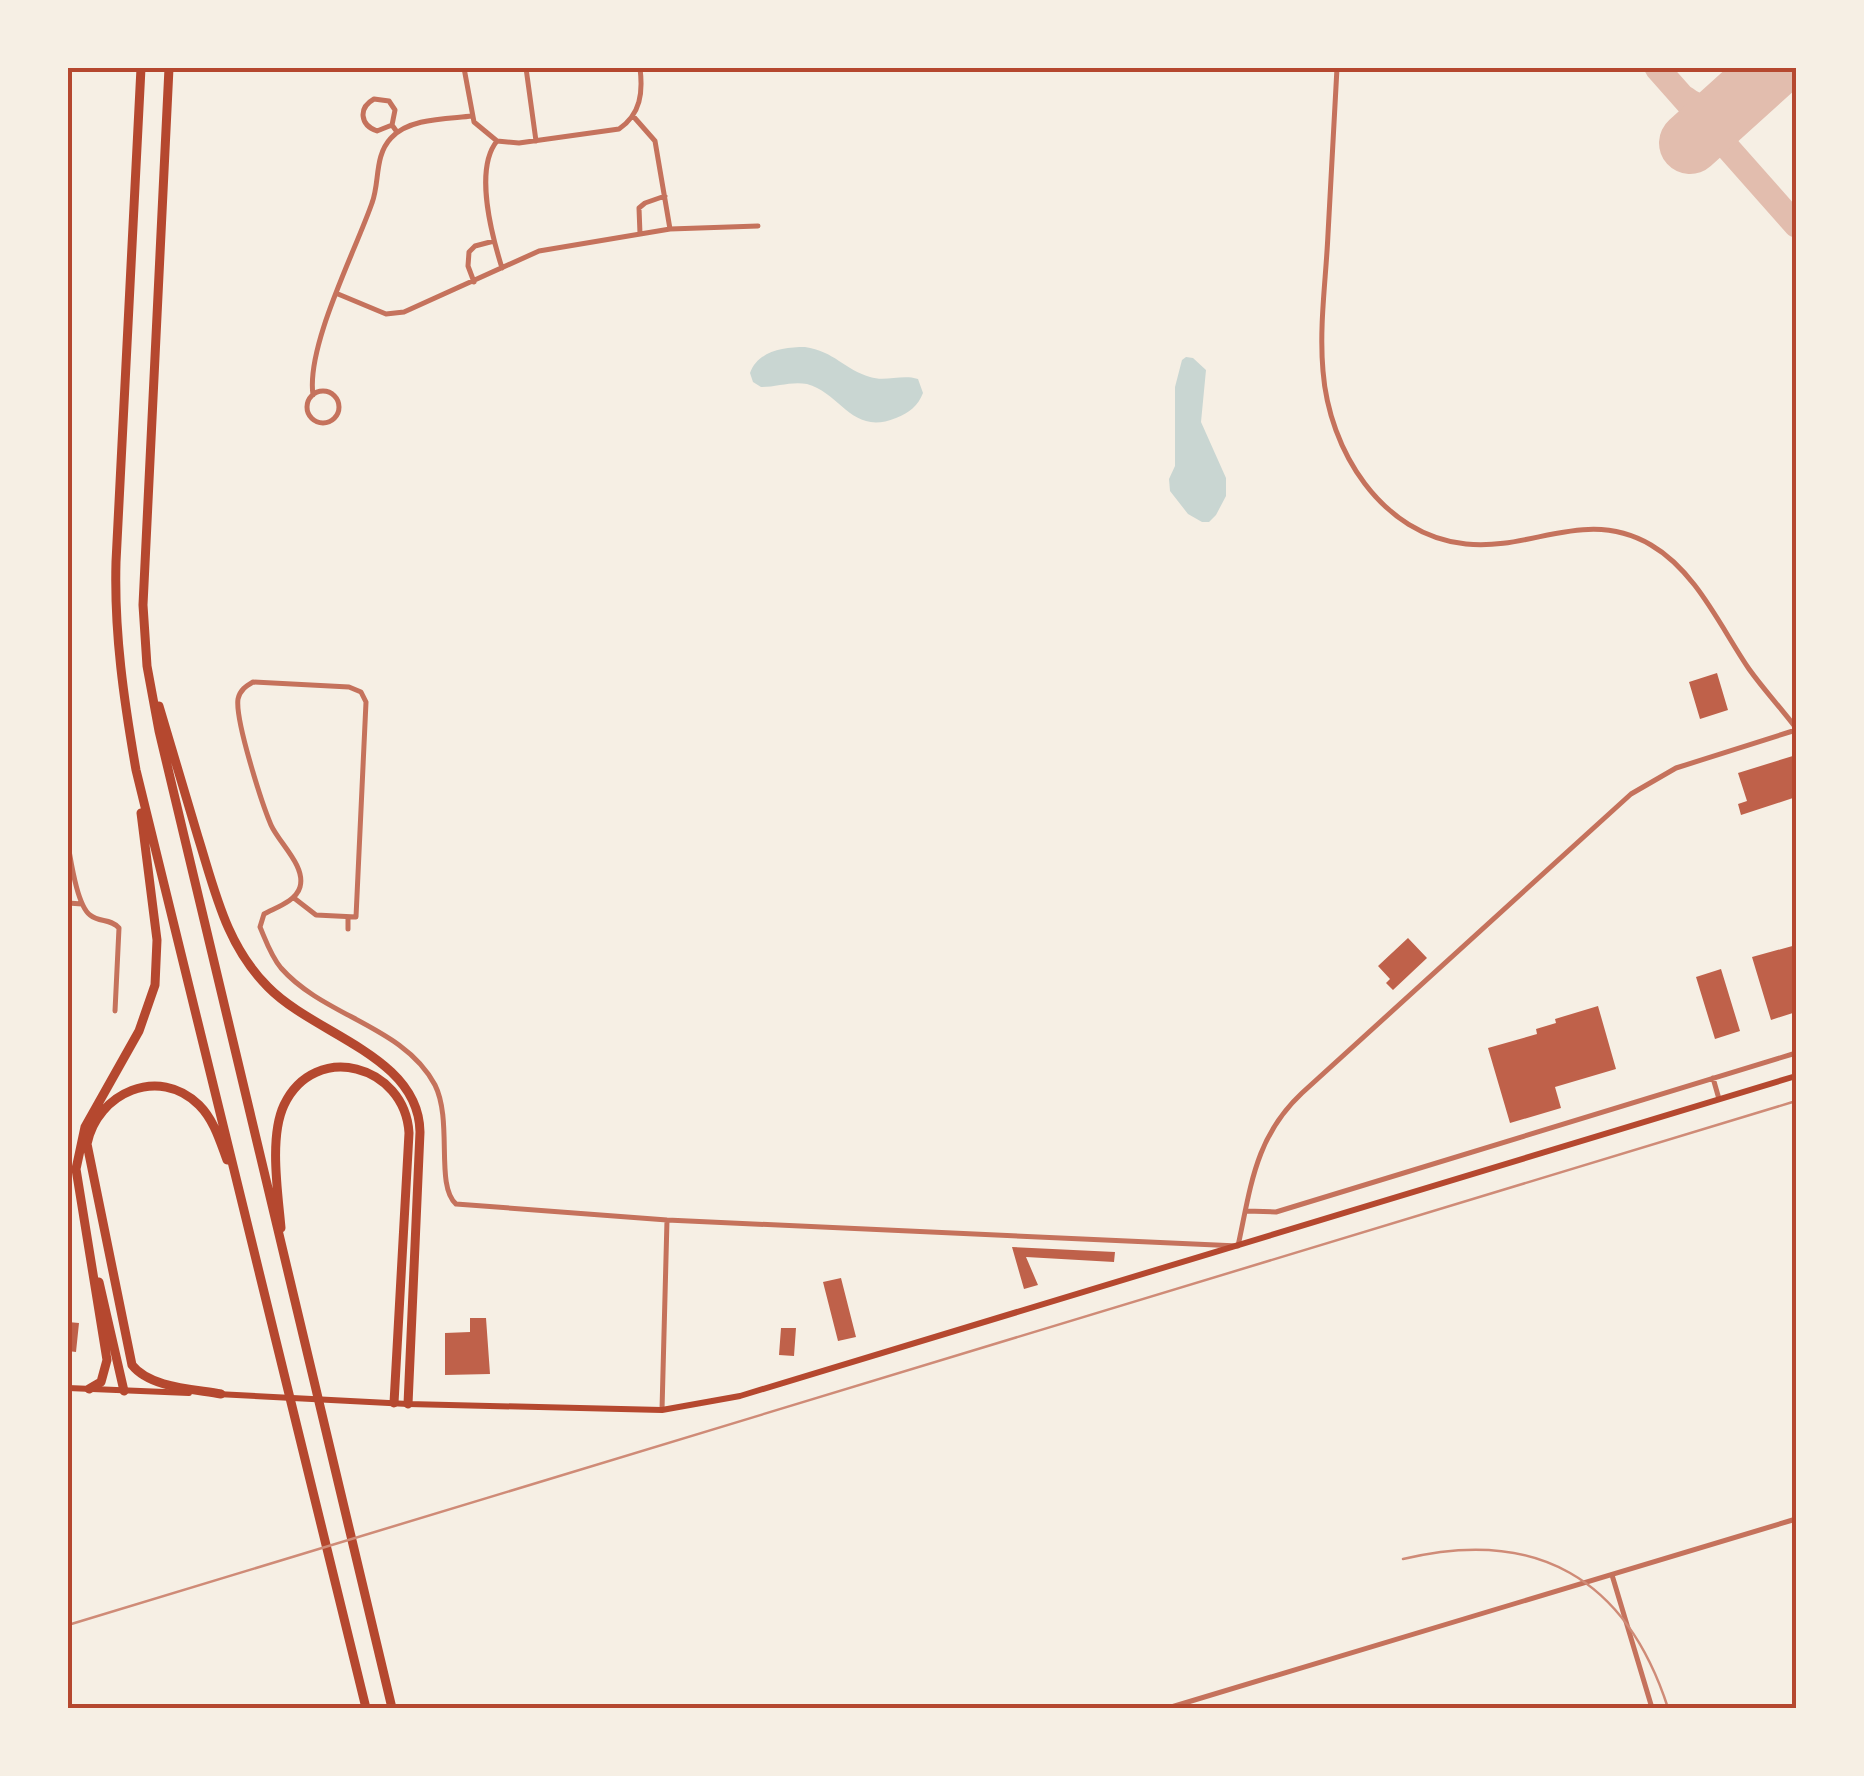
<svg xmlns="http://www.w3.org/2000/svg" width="1864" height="1776" font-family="'Fira Sans',sans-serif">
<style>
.water{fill:#c9d6d2}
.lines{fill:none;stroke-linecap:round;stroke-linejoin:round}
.taxiway{stroke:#e2bdae;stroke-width:25}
.runway{stroke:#e2bdae;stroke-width:62}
.building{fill:#bf614a}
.minor{stroke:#c5725c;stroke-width:5}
.tertiary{stroke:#c5725c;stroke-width:5}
.secondary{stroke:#b5482f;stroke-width:6}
.motorway{stroke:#b5482f;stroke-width:9}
.rail{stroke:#cf8b77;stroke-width:2.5}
.neatline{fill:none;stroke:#b5482f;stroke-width:4}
</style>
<rect width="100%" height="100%" fill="#f6efe4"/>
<path class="water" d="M 805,347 C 834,351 845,370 870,377 C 885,382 902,374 918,379 L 923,393 C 918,406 909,413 896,418 C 852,436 842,394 807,384 C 792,381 776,387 761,387 L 753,382 L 750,373 C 758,351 783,347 805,347 Z
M 1186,357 L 1193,358 L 1206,370 L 1201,422 L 1226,478 L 1226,496 L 1216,515 L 1209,522 L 1202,522 L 1188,514 L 1170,491 L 1169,479 L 1175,466 L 1175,387 L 1182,360 Z"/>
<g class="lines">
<path class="taxiway" d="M 1657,68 L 1796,225
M 1685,98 C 1710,119 1733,99 1755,84"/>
<path class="runway" d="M 1690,143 L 1773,68"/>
</g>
<path class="building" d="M 1717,673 L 1728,710 L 1700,719 L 1689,682 Z
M 1796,755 L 1796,797 L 1741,815 L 1738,804 L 1747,801 L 1738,773 Z
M 1408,938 L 1427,958 L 1393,990 L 1386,983 L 1390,979 L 1378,966 Z
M 1796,945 L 1796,1012 L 1771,1020 L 1752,957 Z
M 1721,969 L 1740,1031 L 1715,1039 L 1696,977 Z
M 1598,1006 L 1616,1069 L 1555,1087 L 1561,1108 L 1510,1123 L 1488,1048 L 1537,1034 L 1536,1029 L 1556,1023 L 1555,1019 Z
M 1012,1247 L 1115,1252 L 1114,1262 L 1026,1257 L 1038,1285 L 1024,1289 Z
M 841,1278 L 856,1337 L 838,1341 L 823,1282 Z
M 470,1318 L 486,1318 L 490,1374 L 445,1375 L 445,1333 L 470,1332 Z
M 68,1322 L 79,1323 L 76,1352 L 68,1351 Z
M 781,1328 L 796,1328 L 794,1356 L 779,1355 Z"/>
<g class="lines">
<path class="minor" d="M 464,68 L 474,122 L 497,141 L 519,143 L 619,129 C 641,114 643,92 640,68
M 526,68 L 536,141
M 1337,68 C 1334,123 1331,179 1328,234 C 1326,279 1319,326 1323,371 C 1329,450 1381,535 1466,544 C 1532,551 1586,507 1651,545 C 1696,571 1721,628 1749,669 C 1764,690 1781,708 1796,728
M 633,116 L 655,141 L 670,229
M 392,125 L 377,131 C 360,125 358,108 374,99 L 389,101 L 395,110 L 392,125 L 397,132
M 497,141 C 474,169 492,236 502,268
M 640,234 L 639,208 L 645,203 L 665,196
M 474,282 L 468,266 L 469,252 L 475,246 L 494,241
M 338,294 L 386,314 L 404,312 L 539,251 L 670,229 L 758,226
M307 407a16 16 0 1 1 32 0a16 16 0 1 1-32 0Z
M 313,395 C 306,346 355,252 372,203 C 380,182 374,156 391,138 C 409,118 447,119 472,116
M 68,845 C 71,861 77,905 90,915 C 100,923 110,918 119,928 L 115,1011
M 294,898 L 316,915 L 356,917 L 366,702 L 361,692 L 349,687 L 253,682 C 246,686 240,690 238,699 C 235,720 262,804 271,825 C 279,843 306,866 300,887 C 296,901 277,907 264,914 L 260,927 C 266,941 271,956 281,968 C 324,1017 404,1026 435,1085 C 453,1121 435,1186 456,1204 L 667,1220 L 1238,1246 C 1251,1186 1255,1137 1302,1093 L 1631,794 L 1676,768 L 1796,730
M 68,903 L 82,904
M 348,929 L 348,917
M 1713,1078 L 1719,1099
M 1246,1211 L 1276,1212 L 1796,1053
M 662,1410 L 667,1220
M 1612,1575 L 1652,1708"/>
<path class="tertiary" d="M 1168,1708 L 1796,1519"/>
<path class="secondary" d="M 68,1388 L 189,1393
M 217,1394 L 408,1404 L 662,1410 L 740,1396 L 1796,1076"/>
<path class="motorway" d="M 141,68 L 116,562 C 114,633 124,701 136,770 L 366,1708
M 169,68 L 143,605 L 147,666 L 159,731 L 392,1708
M 159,706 C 172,749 185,793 198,837 C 215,891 226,945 268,987 C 315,1035 419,1056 420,1132 L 408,1404
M 281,1228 C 278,1193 269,1137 284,1105 C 315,1040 405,1065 409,1133 L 394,1403
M 99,1282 L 124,1391
M 89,1389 L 101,1382 L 107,1360 L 76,1169 L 85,1127 L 139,1031 L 155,985 L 157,940 L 141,813
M 221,1394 C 194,1389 150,1388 132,1365 L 87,1144 C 97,1093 159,1065 199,1105 C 214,1120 220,1141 227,1160"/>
<path class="rail" d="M 1403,1559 C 1536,1527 1626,1578 1668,1708
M 68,1625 L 1796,1101"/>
</g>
<rect width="1864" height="1776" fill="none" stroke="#f6efe4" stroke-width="140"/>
<rect x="70" y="70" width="1724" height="1636" class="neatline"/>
</svg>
